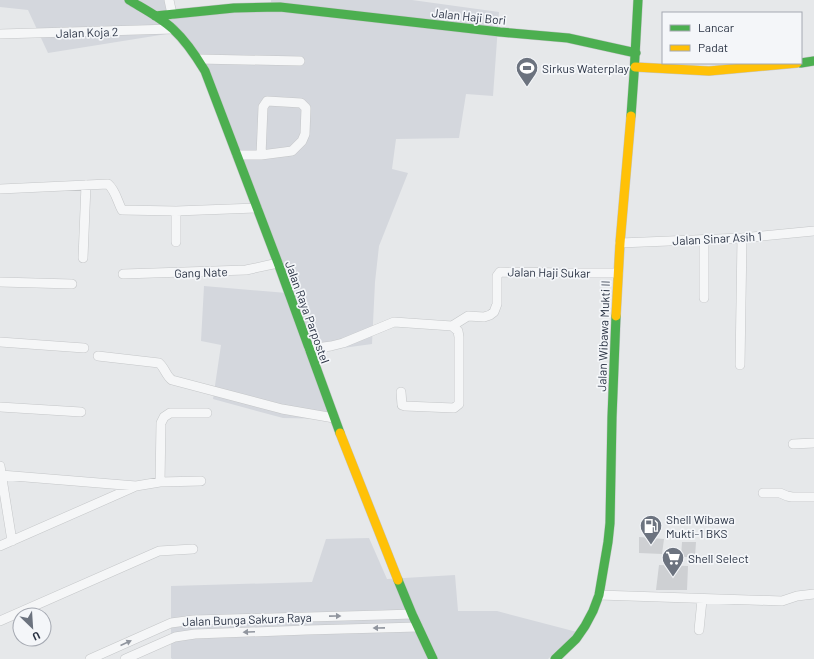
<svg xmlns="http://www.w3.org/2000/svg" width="814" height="659" font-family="Barlow,sans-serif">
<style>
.built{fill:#d4d7dd}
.building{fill:#ced0d3}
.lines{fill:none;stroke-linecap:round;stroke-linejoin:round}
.street-casing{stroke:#c4c6c8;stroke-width:10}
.fast-casing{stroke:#c4c6c8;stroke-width:10}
.slow-casing{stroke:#c4c6c8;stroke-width:10}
.street{stroke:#f5f6f7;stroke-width:9}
.fast{stroke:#4caf50;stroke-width:9}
.slow{stroke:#ffc107;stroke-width:9}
.oneway{fill:#90959e}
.labels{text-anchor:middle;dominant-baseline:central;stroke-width:3.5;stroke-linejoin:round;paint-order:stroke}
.street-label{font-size:12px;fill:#2b3445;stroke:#f4f6f9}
.poi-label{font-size:12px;fill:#2b3445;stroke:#f4f6f9;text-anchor:start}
</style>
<rect width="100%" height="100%" fill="#e6e8ea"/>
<path class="built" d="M 0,0 L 172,0 L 175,14 L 271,6 L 271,0 L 412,0 L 499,12 L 493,96 L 466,94 L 459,138 L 396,139 L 392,169 L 408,173 L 379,246 L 375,282 L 372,344 L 306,353 L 332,419 L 283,418 L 213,399 L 221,345 L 201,341 L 204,286 L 287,293 L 206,67 L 179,32 L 48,53 L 28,10 L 0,7 Z
M 369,538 L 387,579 L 455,575 L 458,611 L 497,611 L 577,632 L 548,659 L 172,659 L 171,658 L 171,586 L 312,582 L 326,539 Z"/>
<path class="building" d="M 639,537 L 664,539 L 662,554 L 639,553 Z
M 682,542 L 696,542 L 695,557 L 681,557 Z
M 659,565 L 688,566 L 687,590 L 656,590 Z"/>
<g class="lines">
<g class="street-casing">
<path id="street" d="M 169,0 L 172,14
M 0,34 L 173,29
M 198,59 L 300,61
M 237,155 L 261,155 L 292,151 L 302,141 L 305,134 L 306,108 L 301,103 L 267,101 L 263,107 L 261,155
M 0,189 L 108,184 C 116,191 117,201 122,210 L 176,211 L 257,208
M 176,211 L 176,242
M 704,240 L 704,298
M 620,243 L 742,238 L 814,231
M 83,258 L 86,185
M 123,274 L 246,270 L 278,263
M 0,282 L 72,284
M 0,342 L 84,348
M 309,349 L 331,346 L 343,343 L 394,322 L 452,326 L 468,316 L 484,317 L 490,315 L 494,312 L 497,304 L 497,276 L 500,272 L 565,273 L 618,273
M 98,356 L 159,363 C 165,368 166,376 172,380 L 282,409 L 334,418
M 740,365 L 742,238
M 401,392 L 402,405 L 405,406 L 454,408 L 459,404 L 459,337 L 458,331 L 452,326
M 0,407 L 81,412
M 793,444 L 814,443
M 0,466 L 12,541
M 1,475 L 136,486 L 160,482 L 201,481
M 160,482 L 161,423 L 164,417 L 170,413 L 207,413
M 763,493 L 780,493 L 787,496 L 792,497 L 814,497
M 0,546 L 134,487
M 599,595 L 782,601 L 797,596 L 814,594
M 0,621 L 159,551 L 193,549
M 699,630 L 702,600
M 90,659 L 171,623 L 194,620 L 382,615 L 412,614
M 125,659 L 175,637 L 195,634 L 307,630 L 418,627"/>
</g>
<g class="fast-casing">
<path id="fast" d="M 129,0 C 144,9 160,17 173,29 C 186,41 196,56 205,71 L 278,263 L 340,433
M 155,16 L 234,8 L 280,7 L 500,32 L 568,38 L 636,53
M 801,63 L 814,61
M 631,116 L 634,74 L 638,0
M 398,580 L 412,614 L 433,659
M 555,659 L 576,639 L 585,626 L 593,611 L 599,595 L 608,542 L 610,523 L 612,417 L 616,316"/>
</g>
<g class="slow-casing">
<path id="slow" d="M 635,67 L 709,71 L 797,63
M 616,316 L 620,243 L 631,116
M 340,433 L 398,580"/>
</g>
<use href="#street" class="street"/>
<use href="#fast" class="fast"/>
<use href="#slow" class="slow"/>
</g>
<defs><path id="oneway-solid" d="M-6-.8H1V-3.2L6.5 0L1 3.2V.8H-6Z"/></defs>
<g class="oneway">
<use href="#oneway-solid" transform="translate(335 616) rotate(-1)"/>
<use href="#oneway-solid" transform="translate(379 628) rotate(179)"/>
<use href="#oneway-solid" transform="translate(249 632) rotate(178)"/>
<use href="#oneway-solid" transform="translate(126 643) rotate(-24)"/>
</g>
<defs>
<g id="stadium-pin" transform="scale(1.15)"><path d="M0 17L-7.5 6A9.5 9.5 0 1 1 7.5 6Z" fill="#6c737f" stroke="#f4f6f9"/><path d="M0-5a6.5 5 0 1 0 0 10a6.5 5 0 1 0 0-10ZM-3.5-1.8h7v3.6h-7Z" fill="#fff"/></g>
<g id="fuel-pin" transform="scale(1.15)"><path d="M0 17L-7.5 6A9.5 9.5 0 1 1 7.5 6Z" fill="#6c737f" stroke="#f4f6f9"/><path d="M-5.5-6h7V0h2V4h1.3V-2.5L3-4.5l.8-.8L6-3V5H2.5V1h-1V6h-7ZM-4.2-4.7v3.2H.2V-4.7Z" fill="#fff"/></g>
<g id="supermarket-pin" transform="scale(1.15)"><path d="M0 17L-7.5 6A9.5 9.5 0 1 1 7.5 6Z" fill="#6c737f" stroke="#f4f6f9"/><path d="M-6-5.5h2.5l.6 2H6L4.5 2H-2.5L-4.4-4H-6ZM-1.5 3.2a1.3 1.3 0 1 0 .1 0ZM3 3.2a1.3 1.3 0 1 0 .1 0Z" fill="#fff"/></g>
</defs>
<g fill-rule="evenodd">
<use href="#stadium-pin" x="527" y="68"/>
<use href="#fuel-pin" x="651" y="526"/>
<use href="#supermarket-pin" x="673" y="558"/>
</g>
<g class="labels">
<g class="street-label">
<text transform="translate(469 16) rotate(6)">Jalan Haji Bori</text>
<text transform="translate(87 32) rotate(-2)">Jalan Koja 2</text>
<text transform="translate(717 238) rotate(-3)">Jalan Sinar Asih 1</text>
<text transform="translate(201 272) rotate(-2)">Gang Nate</text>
<text transform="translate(549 272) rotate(1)">Jalan Haji Sukar</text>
<text transform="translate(308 312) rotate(70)">Jalan Raya Parpostel</text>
<text transform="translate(603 336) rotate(-88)">Jalan Wibawa Mukti II</text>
<text transform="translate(247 619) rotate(-2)">Jalan Bunga Sakura Raya</text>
</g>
<g class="poi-label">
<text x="542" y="68">Sirkus Waterplay</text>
<text x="666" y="519">Shell Wibawa<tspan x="666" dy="14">Mukti-1 BKS</tspan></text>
<text x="688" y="558">Shell Select</text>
</g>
</g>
<rect x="662" y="12" width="140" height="52" fill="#f4f6f9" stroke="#a4a8b1"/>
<rect x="670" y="25" width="20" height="6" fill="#4caf50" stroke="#a4a8b1"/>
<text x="698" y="32" font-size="12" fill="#2b3445">Lancar</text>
<rect x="670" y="45" width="20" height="6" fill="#ffc107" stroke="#a4a8b1"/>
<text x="698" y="52" font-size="12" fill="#2b3445">Padat</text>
<g transform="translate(32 627) rotate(155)"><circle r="19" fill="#f4f6f9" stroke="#a4a8b1"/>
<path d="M0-3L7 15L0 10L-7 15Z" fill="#6c737f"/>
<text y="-6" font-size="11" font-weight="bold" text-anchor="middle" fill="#2b3445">U</text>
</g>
</svg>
